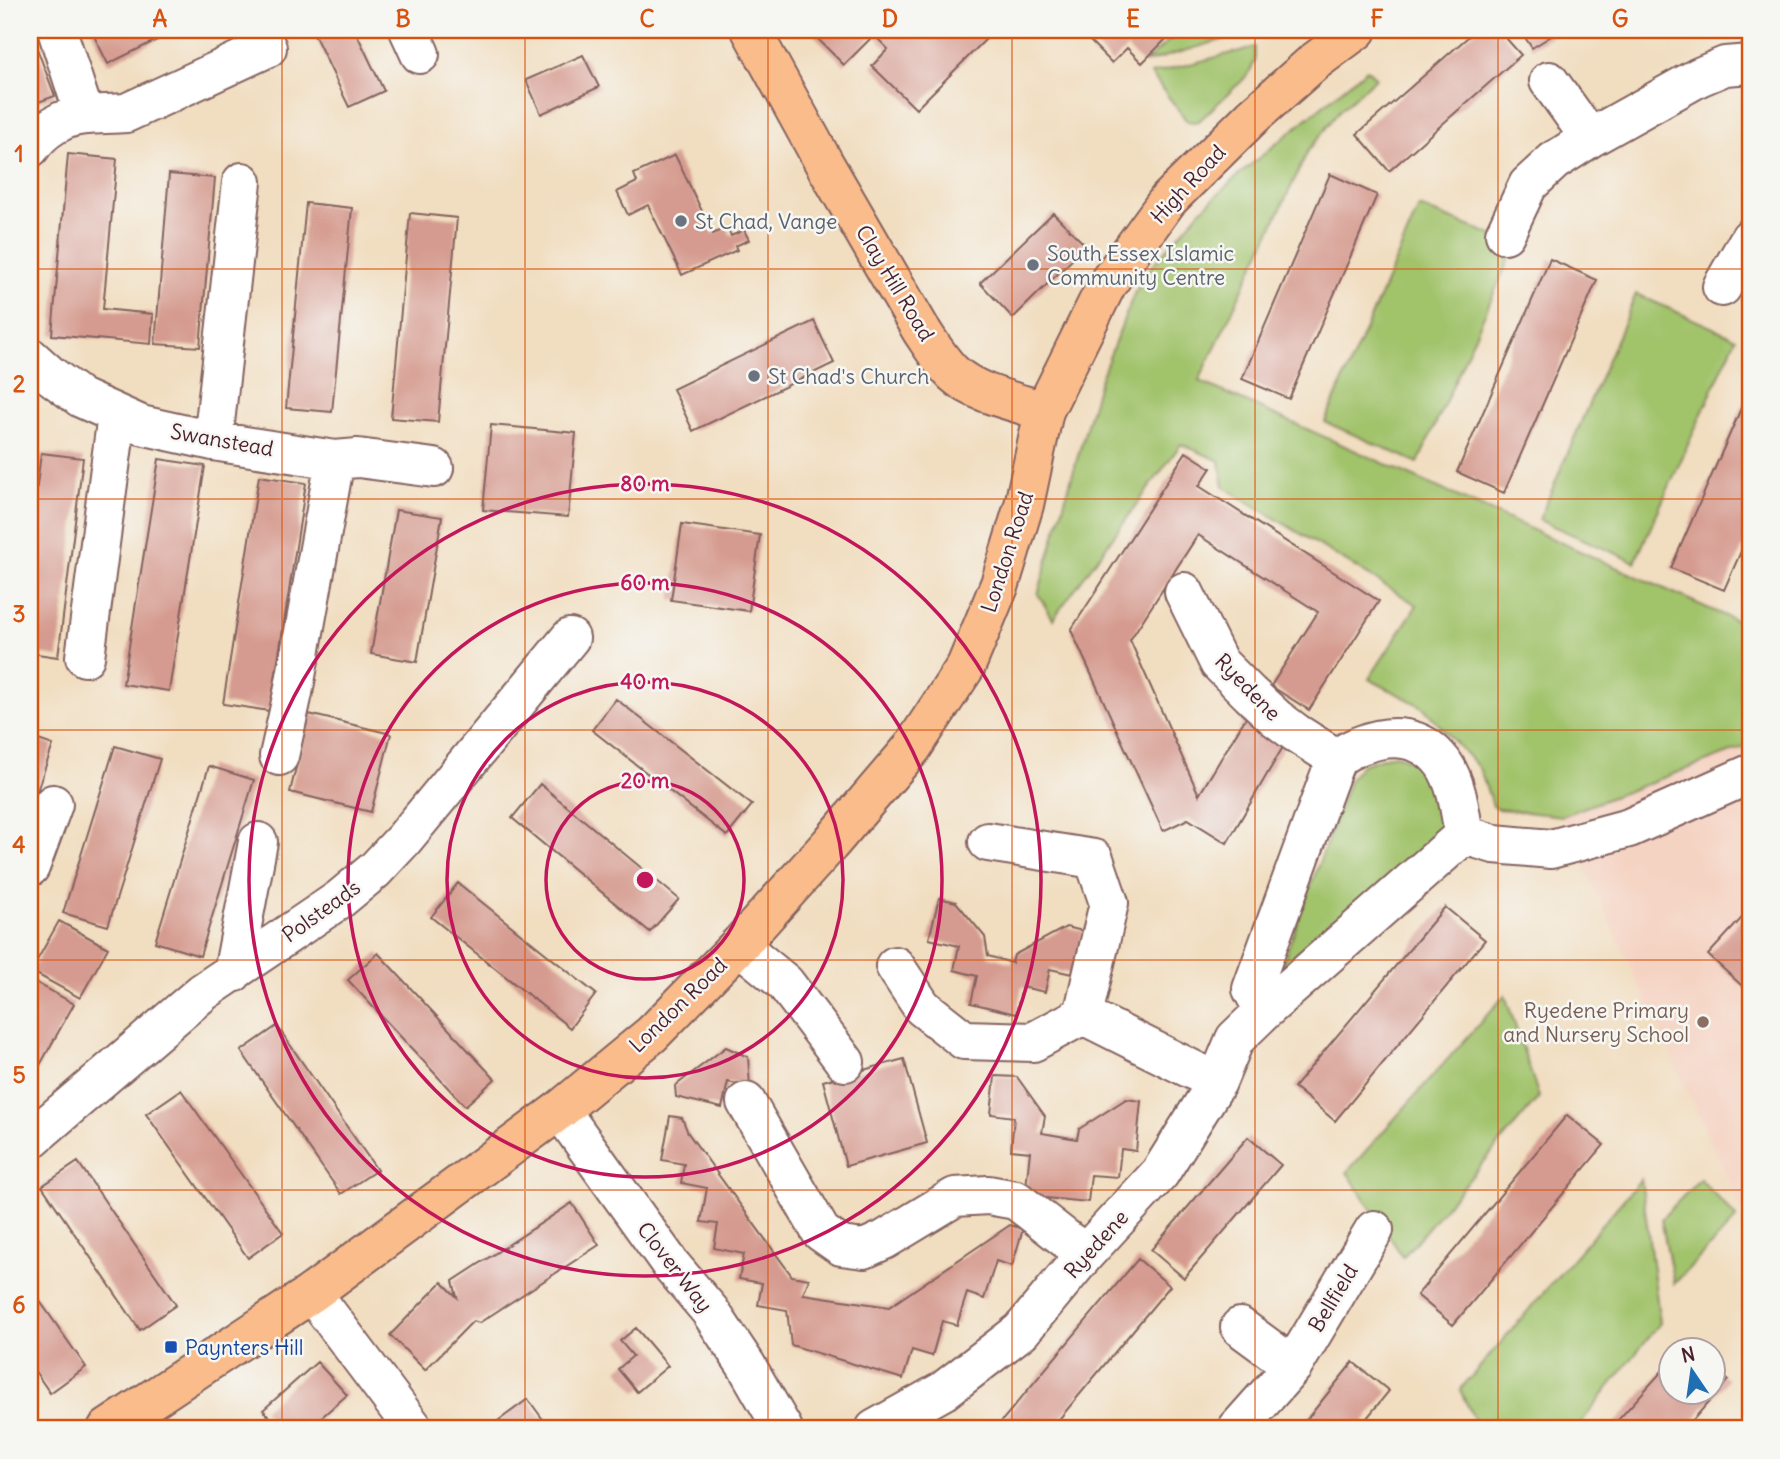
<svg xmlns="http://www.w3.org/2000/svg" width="1780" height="1459" font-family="Delius,sans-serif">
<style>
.built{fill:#f5d3c2}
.green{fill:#a1c36b;stroke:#76714b;stroke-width:2}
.building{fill:#d69b90}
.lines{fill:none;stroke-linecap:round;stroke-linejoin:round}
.minor-casing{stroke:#84625f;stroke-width:42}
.major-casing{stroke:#84625f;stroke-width:42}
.minor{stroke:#fff;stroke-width:38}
.major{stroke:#fabc8b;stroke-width:38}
.grid{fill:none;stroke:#d8530f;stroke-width:2;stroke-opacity:0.55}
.ring{fill:none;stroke:#c2185b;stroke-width:3.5}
.worship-dot{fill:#6b7280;stroke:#f6f6f2;stroke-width:2.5}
.education-dot{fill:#8d6e63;stroke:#f6f6f2;stroke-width:2.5}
.transit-dot{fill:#1a4fb4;stroke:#f6f6f2;stroke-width:2.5}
.labels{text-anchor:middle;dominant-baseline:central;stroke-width:5;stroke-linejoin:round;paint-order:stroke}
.street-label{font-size:21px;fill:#4a1f2b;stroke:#f6f6f2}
.worship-label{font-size:21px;fill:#5b616d;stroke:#f6f6f2;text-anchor:start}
.education-label{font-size:21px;fill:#785e54;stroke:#f6f6f2;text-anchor:end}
.transit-label{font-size:21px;fill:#164399;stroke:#f6f6f2;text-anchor:start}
.centre{fill:#c2185b;stroke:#f6f6f2;stroke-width:3.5}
.ring-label{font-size:21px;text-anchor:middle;font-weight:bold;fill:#c2185b;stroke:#f6f6f2;stroke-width:5;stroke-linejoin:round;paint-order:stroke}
.neatline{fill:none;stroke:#d8530f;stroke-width:2.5}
.grid-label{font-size:23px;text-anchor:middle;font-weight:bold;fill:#d8530f}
</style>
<rect width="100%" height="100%" fill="#f6f6f2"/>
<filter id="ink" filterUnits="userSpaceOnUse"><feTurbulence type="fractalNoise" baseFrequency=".0143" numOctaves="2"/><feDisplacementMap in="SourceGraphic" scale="14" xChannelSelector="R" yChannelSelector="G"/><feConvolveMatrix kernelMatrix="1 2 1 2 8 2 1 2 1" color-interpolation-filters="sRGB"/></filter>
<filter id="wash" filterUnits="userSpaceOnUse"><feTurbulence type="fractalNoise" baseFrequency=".00686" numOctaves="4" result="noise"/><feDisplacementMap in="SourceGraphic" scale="28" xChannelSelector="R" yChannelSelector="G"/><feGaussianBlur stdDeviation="1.57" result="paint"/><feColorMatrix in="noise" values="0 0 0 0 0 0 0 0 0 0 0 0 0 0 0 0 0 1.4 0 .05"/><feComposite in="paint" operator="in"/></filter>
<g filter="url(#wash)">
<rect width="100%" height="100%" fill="#f1ddbf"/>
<path class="built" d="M 1750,693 L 1750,1228 L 1546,782 Z"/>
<path class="green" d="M 1181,30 L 1248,30 L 1249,32 L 1144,63 Z
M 1255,47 L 1255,61 L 1248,75 L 1199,121 L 1192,122 L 1187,121 L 1151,74 Z
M 1367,69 L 1376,78 L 1340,110 L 1308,151 L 1199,381 L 1750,627 L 1750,745 L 1562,816 L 1498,809 L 1493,806 L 1479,768 L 1423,707 L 1369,679 L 1417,605 L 1224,487 L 1220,461 L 1181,444 L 1053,619 L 1038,594 L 1099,383 L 1134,294 L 1150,268 L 1203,208 L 1242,172 Z
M 1419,207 L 1516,244 L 1418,463 L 1325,422 Z
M 1636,294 L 1736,338 L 1635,562 L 1539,520 Z
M 1394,754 L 1434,769 L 1448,818 L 1441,833 L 1274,986 L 1350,779 L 1361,765 Z
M 1505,995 L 1539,1097 L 1403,1257 L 1347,1172 Z
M 1641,1179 L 1660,1323 L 1576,1429 L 1479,1429 L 1460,1390 Z
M 1700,1179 L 1737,1218 L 1674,1284 L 1661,1219 Z"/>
<g id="blocks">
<path class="building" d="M 30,30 L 55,96 L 30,105 Z
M 91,30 L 177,30 L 108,64 Z
M 312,30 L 355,30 L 384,91 L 349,107 Z
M 819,30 L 980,30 L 988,37 L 916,109 L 872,66 L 888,49 L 874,35 L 844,65 L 814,35 Z
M 1079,30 L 1175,30 L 1142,63 L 1127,48 L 1112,63 Z
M 1476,30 L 1499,30 L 1521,55 L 1389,171 L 1357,134 Z
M 1520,30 L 1561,30 L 1532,48 Z
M 583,55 L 599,87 L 541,114 L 526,80 Z
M 68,154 L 117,159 L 103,309 L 153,314 L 151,344 L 52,335 Z
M 675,155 L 713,234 L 727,227 L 731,236 L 744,230 L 749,240 L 735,246 L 737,250 L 682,275 L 648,205 L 628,215 L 617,192 L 637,182 L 634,174 Z
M 169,174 L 215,178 L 200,347 L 155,344 Z
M 1330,174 L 1377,195 L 1289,399 L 1242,379 Z
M 306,203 L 352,208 L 332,412 L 286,408 Z
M 410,213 L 457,218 L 438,422 L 391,418 Z
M 1053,213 L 1086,246 L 1013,318 L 980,283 Z
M 1550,259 L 1597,280 L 1504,493 L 1457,472 Z
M 814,321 L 834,363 L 693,431 L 673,389 Z
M 1750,388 L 1750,531 L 1724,590 L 1671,568 Z
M 491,425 L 576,433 L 568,517 L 483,510 Z
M 1186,452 L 1211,468 L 1199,486 L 1379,601 L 1309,710 L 1271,686 L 1318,612 L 1198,535 L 1130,640 L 1199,795 L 1248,714 L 1287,740 L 1227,843 L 1188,819 L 1163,831 L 1071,630 Z
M 41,453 L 83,458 L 58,657 L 30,653 L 30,542 Z
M 159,459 L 205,466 L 169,691 L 123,684 Z
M 259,476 L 306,483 L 270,711 L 223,704 Z
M 396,510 L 442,517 L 417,662 L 371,654 Z
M 682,524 L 760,535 L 749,611 L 671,600 Z
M 616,699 L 752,805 L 727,836 L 592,730 Z
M 309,714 L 391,734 L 371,812 L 290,792 Z
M 30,737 L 53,745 L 30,811 Z
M 115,746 L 160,759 L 108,926 L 63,913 Z
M 209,766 L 254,780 L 200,956 L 155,942 Z
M 540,784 L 679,899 L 650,932 L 512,818 Z
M 458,883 L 596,994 L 570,1028 L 431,917 Z
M 939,898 L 956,902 L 985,937 L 988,956 L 1012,963 L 1014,955 L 1066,927 L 1083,931 L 1072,974 L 1050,969 L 1045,992 L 1022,987 L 1016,1014 L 971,1003 L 977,976 L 954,970 L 959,946 L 929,939 Z
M 1445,907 L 1485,940 L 1335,1121 L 1294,1087 Z
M 1750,909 L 1750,993 L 1708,955 Z
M 59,921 L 108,948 L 80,998 L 31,971 Z
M 378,953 L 495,1079 L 465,1106 L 348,980 Z
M 35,982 L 74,1004 L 30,1083 L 30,991 Z
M 277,1026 L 377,1170 L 341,1194 L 241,1051 Z
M 726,1047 L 748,1057 L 750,1087 L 728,1082 L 722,1108 L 676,1097 L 675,1086 Z
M 904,1059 L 927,1143 L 846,1166 L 823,1081 Z
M 995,1076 L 1017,1077 L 1045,1116 L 1042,1133 L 1077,1139 L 1079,1129 L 1126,1099 L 1141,1101 L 1136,1151 L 1121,1149 L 1118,1177 L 1091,1175 L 1088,1202 L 1025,1196 L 1030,1152 L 1011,1150 L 1014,1117 L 991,1114 Z
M 181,1090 L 283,1233 L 248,1258 L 146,1114 Z
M 1567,1115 L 1604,1145 L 1453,1325 L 1417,1295 Z
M 670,1116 L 682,1118 L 688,1133 L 792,1276 L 809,1279 L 803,1294 L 889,1307 L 1010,1225 L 1023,1229 L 1012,1266 L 996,1261 L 984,1299 L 967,1293 L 957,1325 L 942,1321 L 932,1356 L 912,1350 L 903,1379 L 791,1345 L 787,1310 L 758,1305 L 762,1283 L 739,1279 L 744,1254 L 714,1248 L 718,1224 L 701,1222 L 707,1188 L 681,1183 L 684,1164 L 662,1160 Z
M 1248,1137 L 1281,1165 L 1184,1278 L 1151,1250 Z
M 78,1162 L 176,1305 L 140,1330 L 42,1186 Z
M 572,1203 L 599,1245 L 479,1323 L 473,1321 L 425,1370 L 390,1335 L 442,1282 L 457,1297 L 453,1281 Z
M 1138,1259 L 1170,1286 L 1051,1429 L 1008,1429 L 1000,1423 Z
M 30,1287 L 86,1367 L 50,1393 L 30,1364 Z
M 636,1328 L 668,1366 L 637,1392 L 618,1369 L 633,1356 L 620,1341 Z
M 1686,1343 L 1694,1350 L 1680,1350 Z
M 1672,1360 L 1672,1392 L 1714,1392 L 1714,1368 L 1728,1380 L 1685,1429 L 1610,1429 Z
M 317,1362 L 347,1395 L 308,1429 L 281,1429 L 263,1410 Z
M 1353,1362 L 1389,1391 L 1358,1429 L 1299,1429 Z
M 528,1399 L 550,1429 L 487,1429 Z
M 267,1418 L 277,1429 L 254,1429 Z"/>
</g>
</g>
<g filter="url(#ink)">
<use href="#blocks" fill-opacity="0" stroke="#84625f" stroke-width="2"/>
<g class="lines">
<g class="minor-casing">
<path id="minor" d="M 57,30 L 84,114
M 409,30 L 420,54
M 1549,81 L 1590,138
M 30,148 C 42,130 64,116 86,115 C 99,114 112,114 126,113 L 267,48
M 1505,234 L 1528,185 L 1554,161 L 1590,138 L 1699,77 L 1725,66 L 1750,64
M 1722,287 L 1750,238
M 30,357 L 50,375 L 81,398 L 141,425 L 213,441 L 335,460 L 358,458 L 434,468
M 213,441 L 242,182
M 1184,592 L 1219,663 L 1250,694 L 1276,718 L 1296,733 L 1337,759
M 85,657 L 117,415
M 279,756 L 293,693 L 335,460
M 988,842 L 1094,859 L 1109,903 L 1083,1015
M 30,867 L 53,804
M 739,945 L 785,983 L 845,1062
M 895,966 L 922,1007 L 964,1040 L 1033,1042 L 1083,1015 L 1217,1082
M 233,973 L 258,842
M 1264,1011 L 1464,835
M 746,1102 L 821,1232 L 841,1246 L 864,1249 L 884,1240 L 955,1197 L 988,1195 L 1016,1200 L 1085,1254
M 560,1110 L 671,1265 L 710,1311 L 746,1365 L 783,1429
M 30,1140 L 203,992 L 340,899 L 375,870 L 404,839 L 570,638
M 312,1293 L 414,1429
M 1240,1327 L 1293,1366
M 875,1429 L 943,1391 L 1021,1331 L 1085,1254 L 1160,1173 L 1217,1082 L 1235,1039 L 1264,1011 L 1252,989 L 1327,783 C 1330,776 1333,764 1338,758 C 1344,752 1354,748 1361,745 C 1392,733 1422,735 1443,763 C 1457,783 1460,811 1464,835 L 1494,844 L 1551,849 L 1629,828 L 1750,774
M 1237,1429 L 1293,1366 L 1374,1230"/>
</g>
<g class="major-casing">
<path id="major" d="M 751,30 L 824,163 L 921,330 C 931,345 941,362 954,374 C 976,394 1016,402 1044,411
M 107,1429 L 312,1293 L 560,1110 L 652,1034 L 739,945 L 830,844 L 912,748 L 966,666 L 1000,584 L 1024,505 L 1044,411 L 1107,284 L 1168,200 L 1253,116 L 1314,62 L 1357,30"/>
</g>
<use href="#minor" class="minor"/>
<use href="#major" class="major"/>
</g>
</g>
<path class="grid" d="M 282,30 L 282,1429M 525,30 L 525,1429M 768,30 L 768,1429M 1012,30 L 1012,1429M 1255,30 L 1255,1429M 1498,30 L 1498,1429M 30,269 L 1750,269M 30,499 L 1750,499M 30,730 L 1750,730M 30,960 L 1750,960M 30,1190 L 1750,1190"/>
<g class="ring">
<circle cx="645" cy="880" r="99"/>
<circle cx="645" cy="880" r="198"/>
<circle cx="645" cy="880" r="297"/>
<circle cx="645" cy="880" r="396"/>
</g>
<g class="worship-dot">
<circle cx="681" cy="221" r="7"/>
<circle cx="1033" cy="265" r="7"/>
<circle cx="754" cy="376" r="7"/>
</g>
<circle class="education-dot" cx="1703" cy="1022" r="7"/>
<rect class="transit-dot" x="164" y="1340" width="14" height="14" rx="3.5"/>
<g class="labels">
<g class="street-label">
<text transform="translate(1188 184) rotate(-47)">High Road</text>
<text transform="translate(895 283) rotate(59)">Clay Hill Road</text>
<text transform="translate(222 440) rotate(10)">Swanstead</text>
<text transform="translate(1007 552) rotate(-72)">London Road</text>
<text transform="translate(1248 687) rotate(46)">Ryedene</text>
<text transform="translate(321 911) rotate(-36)">Polsteads</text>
<text transform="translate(678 1005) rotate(-44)">London Road</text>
<text transform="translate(1096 1244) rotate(-48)">Ryedene</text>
<text transform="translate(675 1267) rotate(52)">Clover Way</text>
<text transform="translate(1333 1298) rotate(-59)">Bellfield</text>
</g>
<g class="worship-label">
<text x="695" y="221">St Chad, Vange</text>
<text x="1047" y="253">South Essex Islamic<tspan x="1047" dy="24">Community Centre</tspan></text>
<text x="768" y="376">St Chad's Church</text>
</g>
<g class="education-label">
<text x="1689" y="1010">Ryedene Primary<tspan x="1689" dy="24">and Nursery School</tspan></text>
</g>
<g class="transit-label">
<text x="185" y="1347">Paynters Hill</text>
</g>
</g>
<circle cx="645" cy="880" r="10" class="centre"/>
<g class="ring-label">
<text x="645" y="491">80 m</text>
<text x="645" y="590">60 m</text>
<text x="645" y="689">40 m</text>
<text x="645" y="788">20 m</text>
</g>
<rect width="1780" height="1459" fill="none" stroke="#f6f6f2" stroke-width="77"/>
<g transform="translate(1692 1371) rotate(347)"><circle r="33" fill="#f6f6f2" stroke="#b1a0a2" stroke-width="2"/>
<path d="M0-5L12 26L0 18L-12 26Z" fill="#1f6fb2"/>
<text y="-10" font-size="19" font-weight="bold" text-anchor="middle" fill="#4a1f2b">N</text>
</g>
<rect x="38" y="38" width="1704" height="1382" class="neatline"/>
<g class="grid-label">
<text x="160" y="27">A</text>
<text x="403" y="27">B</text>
<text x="647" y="27">C</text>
<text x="890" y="27">D</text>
<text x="1133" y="27">E</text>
<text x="1377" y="27">F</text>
<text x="1620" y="27">G</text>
<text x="19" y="162">1</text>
<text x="19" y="392">2</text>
<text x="19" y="622">3</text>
<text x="19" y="853">4</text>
<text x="19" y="1083">5</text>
<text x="19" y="1313">6</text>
</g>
</svg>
